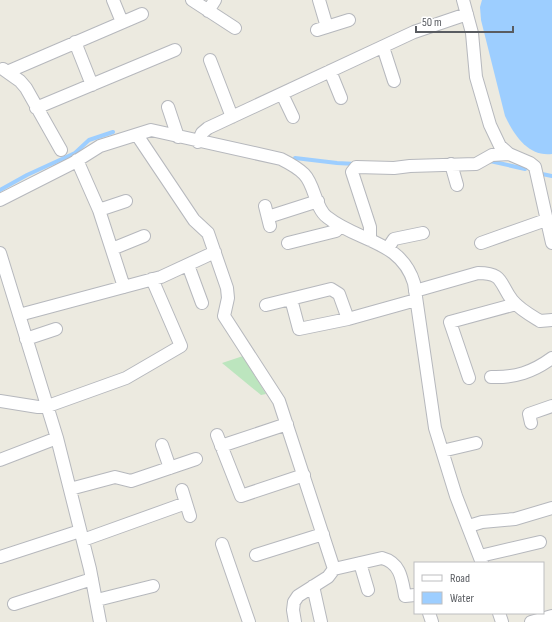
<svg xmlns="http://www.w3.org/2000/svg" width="552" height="622" font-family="'Sofia Sans Condensed',sans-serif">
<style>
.green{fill:#bce5be}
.water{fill:#9dceff}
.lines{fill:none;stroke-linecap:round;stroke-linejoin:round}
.stream{stroke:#9dceff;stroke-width:4}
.street-casing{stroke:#b6b8bd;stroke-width:14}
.street{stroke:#fff;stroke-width:12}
</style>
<rect width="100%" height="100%" fill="#eceae0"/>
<path class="green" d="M 243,356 L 266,394 L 261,395 L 222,363 Z"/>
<path class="water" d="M 482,0 L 552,0 L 552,154 C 528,157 514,135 505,116 L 481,20 L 480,7 Z"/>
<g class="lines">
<path class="stream" d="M 295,158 L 337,163 L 356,164
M 490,161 L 525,169
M 542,174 L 552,176
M 0,190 L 27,175 L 75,153 L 89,140 L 113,132"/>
<g class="street-casing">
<path id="street" d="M 113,0 L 122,22
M 192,0 L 235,28
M 319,0 L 327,27
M 463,0 L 472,33 L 476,77 L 490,125 L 500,146 L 509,154 L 530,163 L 535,167 L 552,243
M 208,11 L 215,0
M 317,30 L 349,20
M 75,42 L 92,85
M 383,47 L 394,81
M 210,60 L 232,117
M 3,69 L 20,81 L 26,88 L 61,150
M 330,71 L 341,98
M 7,72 L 142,14
M 282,94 L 293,117
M 168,107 L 178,137
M 36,108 L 175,50
M 137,135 L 194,220 L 208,233 L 227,288 L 228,298 L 224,316 L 279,401 L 334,569
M 198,142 L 202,133 L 208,128 L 414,32 L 467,14
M 77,160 L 99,210 L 124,287
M 451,164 L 457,185
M 0,200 L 73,163 L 100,146 L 151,130 L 281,159 C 289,163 298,168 304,174 C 315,185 315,208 327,217 C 358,242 401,240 414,283 L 435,428 L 456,496 L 482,563
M 265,206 L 270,226
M 99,210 L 126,201
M 268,217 L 318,201
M 370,240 L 370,227 L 352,172 L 356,167 L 394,168 L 410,166 L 476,164 L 492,155 L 509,154
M 288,243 L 336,231 L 340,226
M 481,243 L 546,220
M 388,248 L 394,239 L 423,233
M 112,249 L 144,236
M 0,253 L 57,438 L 90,569 L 100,622
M 188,265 L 202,303
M 415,291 L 478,273 C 504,273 499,283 512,300 C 519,309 530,315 540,321 L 552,320
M 291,299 L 299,329 L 348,319 L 416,300
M 266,305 L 331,289 L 339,294 L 348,319
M 19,315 L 161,277 L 215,252
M 26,339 L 56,329
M 491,377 C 515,378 533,372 552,358
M 469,378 L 450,322 L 516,304
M 0,401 L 38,407 L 48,406 L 126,378 L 181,346 L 152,279
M 531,423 L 529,414 L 552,406
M 217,435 L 241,496 L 304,475
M 162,445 L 170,468
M 221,446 L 287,424
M 442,451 L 476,443
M 0,460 L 57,438
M 70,489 L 115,477 L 131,481 L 196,459
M 182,490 L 190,516
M 469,526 L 482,522 L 515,519 L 552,508
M 83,540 L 186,503
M 222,544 L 249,622
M 256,555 L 323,534
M 480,556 L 540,542
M 0,557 L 80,531
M 360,563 L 368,590
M 313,586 L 321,622
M 97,600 L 153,586
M 14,604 L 92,579
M 429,613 L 432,622
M 499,613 L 502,622
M 295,622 L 293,610 L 294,602 L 298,596 L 328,577 L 334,569 L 382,558 C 401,563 402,580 405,596 L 415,595
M 531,622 L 552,616"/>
</g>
<use href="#street" class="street"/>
</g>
<rect x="414" y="562" width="130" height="52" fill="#ffffff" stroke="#bdbec0"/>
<rect x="422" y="575" width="20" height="6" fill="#ffffff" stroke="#bdbec0"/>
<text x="450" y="582" font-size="12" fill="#595c61">Road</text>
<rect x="422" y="592" width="20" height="12" fill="#9dceff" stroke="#bdbec0"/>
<text x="450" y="602" font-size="12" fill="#595c61">Water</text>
<path d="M416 26v6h97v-6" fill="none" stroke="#595c61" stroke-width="2"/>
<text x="422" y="26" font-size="12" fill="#595c61" stroke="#ffffff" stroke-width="3" paint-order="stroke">50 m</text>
</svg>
